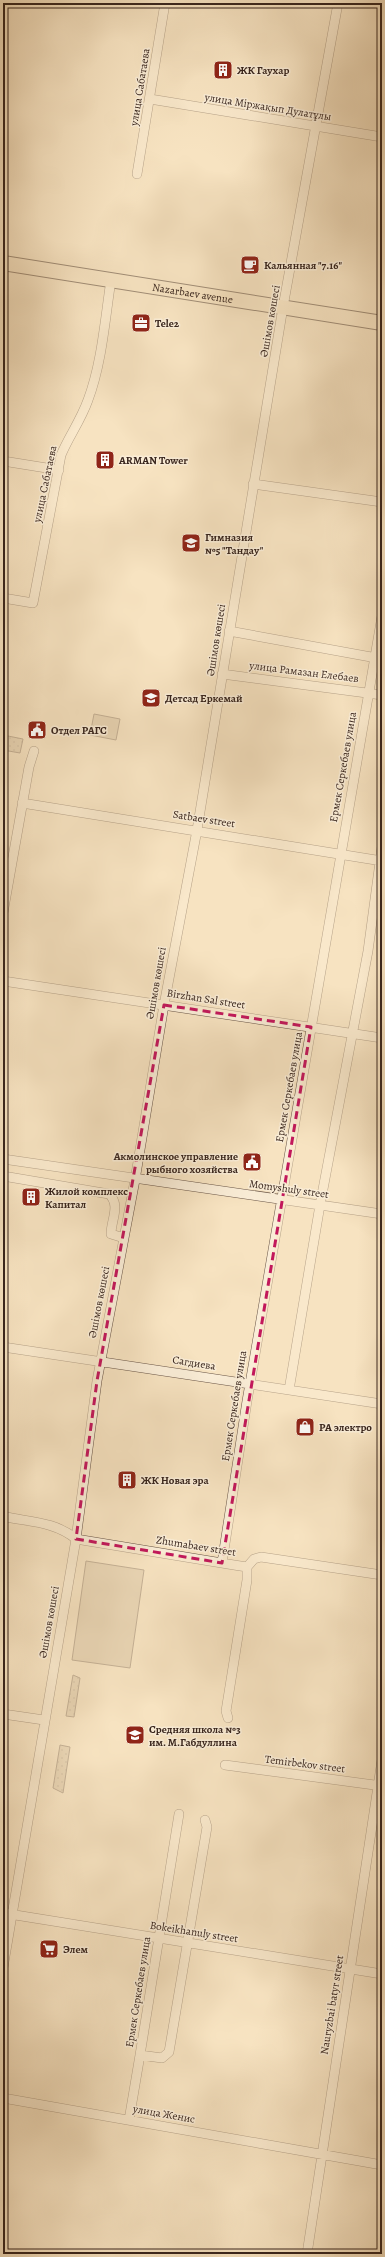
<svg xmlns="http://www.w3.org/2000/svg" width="385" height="2257" font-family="Alegreya,serif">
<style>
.grass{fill:url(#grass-dots);stroke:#887461}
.park{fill:#d7c3a5;stroke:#887461}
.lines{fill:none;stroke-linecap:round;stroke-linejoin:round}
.minor-casing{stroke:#685446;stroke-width:10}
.highway-casing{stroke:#38251d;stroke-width:16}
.minor{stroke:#faedd7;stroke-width:9}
.highway{stroke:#f7e3c1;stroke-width:14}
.marked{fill:none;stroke:#c2185b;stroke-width:3;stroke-dasharray:8 5;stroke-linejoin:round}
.labels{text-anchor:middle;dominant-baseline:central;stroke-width:3;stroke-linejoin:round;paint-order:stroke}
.poi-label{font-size:11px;font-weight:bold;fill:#38251d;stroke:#faedd7;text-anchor:start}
.street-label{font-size:11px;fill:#38251d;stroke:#faedd7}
</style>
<defs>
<pattern id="grass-dots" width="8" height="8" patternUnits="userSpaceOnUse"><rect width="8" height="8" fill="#d7c3a5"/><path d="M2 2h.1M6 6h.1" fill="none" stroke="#b9a78e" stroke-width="1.8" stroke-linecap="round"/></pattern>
</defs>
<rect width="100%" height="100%" fill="#f7e3c1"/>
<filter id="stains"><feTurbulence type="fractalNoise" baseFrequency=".005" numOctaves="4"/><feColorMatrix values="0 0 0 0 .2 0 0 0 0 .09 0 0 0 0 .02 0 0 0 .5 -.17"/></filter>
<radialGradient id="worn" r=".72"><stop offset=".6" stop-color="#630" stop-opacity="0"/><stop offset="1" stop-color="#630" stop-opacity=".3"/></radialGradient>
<path class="grass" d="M 3,735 L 23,739 L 20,753 L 3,750 Z
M 73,1675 L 80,1678 L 74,1717 L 66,1716 Z
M 60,1745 L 70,1747 L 63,1793 L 53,1788 Z"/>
<path class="park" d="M 94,714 L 120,719 L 116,740 L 90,735 Z
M 86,1561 L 144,1570 L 130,1668 L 72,1660 Z"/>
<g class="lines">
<g class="minor-casing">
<path id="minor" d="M 150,99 L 382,137
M 137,174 L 165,3
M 3,461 L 59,470
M 253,484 L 382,502
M 3,598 L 33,603 L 61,455 C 69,436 81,420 88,400 C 102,363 105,319 111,280
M 229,631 L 382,659
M 222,674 L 382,695
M 22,803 L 382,861
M 3,913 L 29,767 L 34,751
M 3,981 L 382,1038
M 3,1159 L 382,1214
M 3,1176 L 109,1194 C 121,1205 111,1220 111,1234 L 124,1238
M 3,1347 L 382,1404
M 289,1390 L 320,1205 L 368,951 L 382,847
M 6,1517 C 30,1522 56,1522 76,1539 L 234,1565 L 247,1567 L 254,1559 L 261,1557 L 382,1575
M 222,1563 L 247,1401 L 382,616
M 3,1714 L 44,1720
M 228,1718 L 226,1711 L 247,1580 L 247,1567
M 225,1765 L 382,1786
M 3,1913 L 382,1974
M 3,1968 L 76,1539 L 97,1381 L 135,1180 L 164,1005 L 197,830 L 283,307 L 338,3
M 140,2055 L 179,1814
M 3,2098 L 382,2165
M 129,2120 L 140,2055 L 162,2058 L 169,2052 L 207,1827 L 205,1820
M 307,2254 L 382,1760"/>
</g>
<g class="highway-casing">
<g id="highway">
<path id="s1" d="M 3,263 L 382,323"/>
</g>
</g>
<use href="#minor" class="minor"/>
<use href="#highway" class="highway"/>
</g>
<path d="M0 0H385V2257H0ZM 164,1005 L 311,1027 L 222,1563 L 76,1539 L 97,1381 Z" fill="#f7e3c1" fill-opacity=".55" fill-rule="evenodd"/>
<path class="marked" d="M 164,1005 L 311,1027 L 222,1563 L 76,1539 L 97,1381 Z"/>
<defs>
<g id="building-square" transform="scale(1)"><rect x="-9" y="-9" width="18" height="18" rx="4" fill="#8f2418" stroke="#faedd7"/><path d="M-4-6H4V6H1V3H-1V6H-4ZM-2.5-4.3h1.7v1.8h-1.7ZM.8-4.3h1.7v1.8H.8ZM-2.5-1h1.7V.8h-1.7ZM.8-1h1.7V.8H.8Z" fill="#fff"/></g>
<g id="cafe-square" transform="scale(1)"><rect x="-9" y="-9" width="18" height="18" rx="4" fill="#8f2418" stroke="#faedd7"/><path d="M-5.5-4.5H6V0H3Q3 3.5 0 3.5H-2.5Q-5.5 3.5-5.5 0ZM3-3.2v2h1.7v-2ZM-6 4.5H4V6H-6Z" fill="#fff"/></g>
<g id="office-square" transform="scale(1)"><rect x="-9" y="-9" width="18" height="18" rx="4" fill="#8f2418" stroke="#faedd7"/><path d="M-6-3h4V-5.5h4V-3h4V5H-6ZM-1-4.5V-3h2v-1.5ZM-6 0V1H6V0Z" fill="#fff"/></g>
<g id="school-square" transform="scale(1)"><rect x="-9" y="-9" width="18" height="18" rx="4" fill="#8f2418" stroke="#faedd7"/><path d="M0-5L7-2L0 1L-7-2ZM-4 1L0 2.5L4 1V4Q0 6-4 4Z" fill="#fff"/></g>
<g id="civic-square" transform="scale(1)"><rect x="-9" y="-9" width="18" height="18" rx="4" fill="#8f2418" stroke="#faedd7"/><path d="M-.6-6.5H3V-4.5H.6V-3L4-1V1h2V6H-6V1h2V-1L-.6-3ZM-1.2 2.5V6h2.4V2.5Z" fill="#fff"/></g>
<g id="shop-square" transform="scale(1)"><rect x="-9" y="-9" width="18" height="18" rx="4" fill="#8f2418" stroke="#faedd7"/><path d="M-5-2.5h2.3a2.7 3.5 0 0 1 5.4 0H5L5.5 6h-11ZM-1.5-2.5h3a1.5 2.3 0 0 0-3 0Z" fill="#fff"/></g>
<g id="supermarket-square" transform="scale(1)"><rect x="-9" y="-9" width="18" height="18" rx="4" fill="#8f2418" stroke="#faedd7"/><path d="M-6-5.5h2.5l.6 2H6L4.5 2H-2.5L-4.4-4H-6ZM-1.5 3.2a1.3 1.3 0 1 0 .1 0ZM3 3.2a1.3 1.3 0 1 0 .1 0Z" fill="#fff"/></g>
</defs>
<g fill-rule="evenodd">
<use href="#building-square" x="223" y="70"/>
<use href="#cafe-square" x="250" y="265"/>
<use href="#office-square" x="141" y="323"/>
<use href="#building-square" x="105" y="460"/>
<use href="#school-square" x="191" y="543"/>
<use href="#school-square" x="151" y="698"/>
<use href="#civic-square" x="37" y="730"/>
<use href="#civic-square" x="252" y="1162"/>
<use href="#building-square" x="31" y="1197"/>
<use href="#shop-square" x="305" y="1427"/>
<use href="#building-square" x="127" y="1480"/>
<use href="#school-square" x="135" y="1735"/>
<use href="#supermarket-square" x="49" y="1949"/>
</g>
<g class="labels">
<g class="poi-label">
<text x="237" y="70">ЖК Гаухар</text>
<text x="264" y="265">Кальянная "7.16"</text>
<text x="155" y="323">Tele2</text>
<text x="119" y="460">ARMAN Tower</text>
<text x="205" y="537">Гимназия<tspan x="205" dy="13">№5 "Тандау"</tspan></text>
<text x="165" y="698">Детсад Еркемай</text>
<text x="51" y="730">Отдел РАГС</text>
<text x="238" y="1156" text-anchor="end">Акмолинское управление<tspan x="238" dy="13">рыбного хозяйства</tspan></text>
<text x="45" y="1191">Жилой комплекс<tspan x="45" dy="13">Капитал</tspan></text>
<text x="319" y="1427">РА электро</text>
<text x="141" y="1480">ЖК Новая эра</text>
<text x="149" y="1729">Средняя школа №3<tspan x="149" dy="13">им. М.Габдуллина</tspan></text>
<text x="63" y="1949">Элем</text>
</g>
<g class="street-label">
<text transform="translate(140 87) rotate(-81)">улица Сабатаева</text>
<text transform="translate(268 107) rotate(9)">улица Міржақып Дулатұлы</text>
<text stroke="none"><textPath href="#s1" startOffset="192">Nazarbaev avenue</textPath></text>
<text transform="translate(270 321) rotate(-80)">Әшімов көшесі</text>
<text transform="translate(45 484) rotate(-78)">улица Сабатаева</text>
<text transform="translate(216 640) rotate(-81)">Әшімов көшесі</text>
<text transform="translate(304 672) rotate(7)">улица Рамазан Елебаев</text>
<text transform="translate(343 767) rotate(-80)">Ермек Серкебаев улица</text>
<text transform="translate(204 819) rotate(9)">Satbaev street</text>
<text transform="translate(156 983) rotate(-80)">Әшімов көшесі</text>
<text transform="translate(206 999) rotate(9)">Birzhan Sal street</text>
<text transform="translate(289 1087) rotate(-80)">Ермек Серкебаев улица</text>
<text transform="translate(289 1189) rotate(8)">Momyshuly street</text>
<text transform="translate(99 1302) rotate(-79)">Әшімов көшесі</text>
<text transform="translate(194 1363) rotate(9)">Сагдиева</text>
<text transform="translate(234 1406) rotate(-81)">Ермек Серкебаев улица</text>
<text transform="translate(196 1546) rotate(9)">Zhumabaev street</text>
<text transform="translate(49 1622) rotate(-80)">Әшімов көшесі</text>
<text transform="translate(305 1764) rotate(7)">Temirbekov street</text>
<text transform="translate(194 1932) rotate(9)">Bokeikhanuly street</text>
<text transform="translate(138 1992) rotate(-81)">Ермек Серкебаев улица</text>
<text transform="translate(332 2005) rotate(-81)">Nauryzbai batyr street</text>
<text transform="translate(164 2114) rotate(10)">улица Женис</text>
</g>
</g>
<rect width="385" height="2257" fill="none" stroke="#f7e3c1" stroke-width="16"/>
<rect x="4" y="4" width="377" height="2249" fill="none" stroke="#38251d" stroke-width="2"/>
<rect x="8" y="8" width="369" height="2241" fill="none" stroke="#38251d"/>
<rect width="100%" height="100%" filter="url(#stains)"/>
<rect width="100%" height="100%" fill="url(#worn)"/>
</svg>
